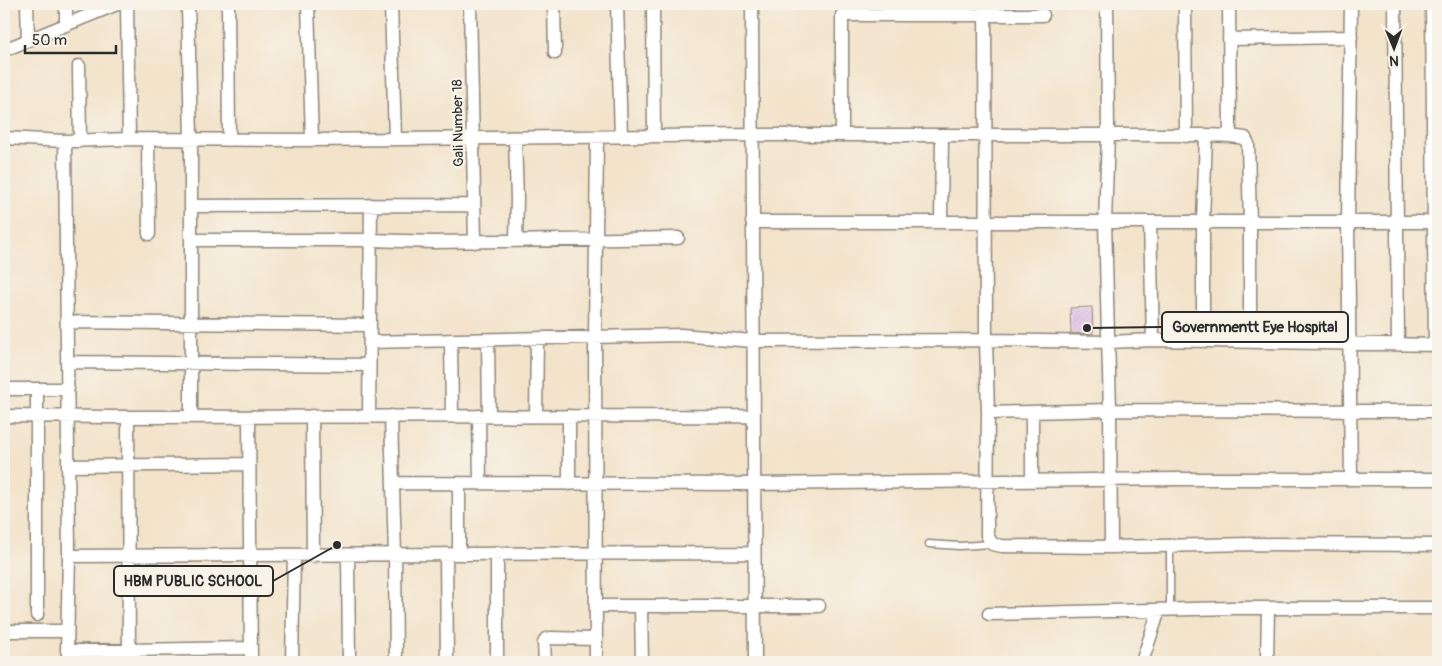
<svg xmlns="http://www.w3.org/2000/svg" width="1442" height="666" font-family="Pangolin,sans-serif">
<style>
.building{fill:url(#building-hatch)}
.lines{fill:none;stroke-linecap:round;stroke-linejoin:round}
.lane-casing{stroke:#8f877b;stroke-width:9}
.street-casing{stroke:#8f877b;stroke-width:15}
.lane{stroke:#fff;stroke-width:6}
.street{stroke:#fff;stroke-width:12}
.labels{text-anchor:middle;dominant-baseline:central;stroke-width:5;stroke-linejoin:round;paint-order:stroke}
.street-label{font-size:14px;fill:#2b2b2b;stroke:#f7f3e8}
.leader{fill:none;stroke:#2b2b2b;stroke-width:2}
.callout-dot{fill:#2b2b2b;stroke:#f7f3e8;stroke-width:2}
.callout{fill:#f7f3e8;stroke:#2b2b2b;stroke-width:2}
.callout-label{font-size:15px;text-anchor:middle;font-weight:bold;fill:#2b2b2b}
</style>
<defs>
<pattern id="building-hatch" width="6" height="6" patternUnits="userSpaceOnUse" patternTransform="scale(1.25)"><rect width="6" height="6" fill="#d7b3eb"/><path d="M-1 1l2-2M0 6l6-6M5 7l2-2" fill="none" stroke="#b99aca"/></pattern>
</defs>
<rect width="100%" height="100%" fill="#f7f3e8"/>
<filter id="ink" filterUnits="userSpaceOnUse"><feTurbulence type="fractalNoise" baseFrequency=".02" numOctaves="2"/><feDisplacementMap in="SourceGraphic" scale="10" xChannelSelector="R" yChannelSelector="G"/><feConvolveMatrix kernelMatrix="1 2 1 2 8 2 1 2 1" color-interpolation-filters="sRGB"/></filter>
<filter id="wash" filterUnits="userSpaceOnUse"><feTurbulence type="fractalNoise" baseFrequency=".0096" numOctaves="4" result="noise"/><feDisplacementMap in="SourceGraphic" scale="20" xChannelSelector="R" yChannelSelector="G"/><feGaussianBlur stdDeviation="1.12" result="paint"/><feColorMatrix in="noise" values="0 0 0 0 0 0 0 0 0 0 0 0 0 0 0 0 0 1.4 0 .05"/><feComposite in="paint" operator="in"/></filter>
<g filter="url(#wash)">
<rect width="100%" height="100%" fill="#f3e3cb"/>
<g id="blocks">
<path class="building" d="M 1092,307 L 1093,334 L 1071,333 L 1070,308 Z"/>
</g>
</g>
<g filter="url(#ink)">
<use href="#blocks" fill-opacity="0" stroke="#8f877b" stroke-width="1"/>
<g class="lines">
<g class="lane-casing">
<path id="lane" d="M 929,544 L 960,546 L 992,544
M 1170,610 L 1170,546"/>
</g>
<g class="street-casing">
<path id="street" d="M 27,4 L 28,40
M 127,4 L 129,139
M 188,4 L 191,140 L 191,417
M 228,4 L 229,140
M 308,4 L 312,140
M 391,4 L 395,139
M 470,4 L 475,242
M 554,4 L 555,53
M 617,4 L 621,137
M 653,4 L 654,136
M 752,4 L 755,662
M 985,4 L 986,340 L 988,413 L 987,535 L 992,544 L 1002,546 L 1111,547 L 1251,544 L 1438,545
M 1107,4 L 1108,136 L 1105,222 L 1110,410 L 1111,547
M 1185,4 L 1186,136
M 1229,4 L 1230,136
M 1395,4 L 1398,344
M 1432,4 L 1435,345
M 66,25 L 66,4
M 1229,39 L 1351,37
M 4,50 L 117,4
M 79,66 L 80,141
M 842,135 L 842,15 L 1043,15
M 4,138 L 65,141 L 129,139 L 312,140 L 752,135 L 1206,135 L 1230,136 L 1245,138 L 1248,144 L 1250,223 L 1250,342
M 515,138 L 517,199 L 516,241
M 148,139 L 149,234
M 65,141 L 69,556 L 67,651 L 251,648
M 191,206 L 474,205
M 752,222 L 1438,222
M 941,222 L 942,135
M 1150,222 L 1153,340
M 191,240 L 370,240 L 434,242 L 678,238
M 67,322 L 370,325
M 451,340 L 452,416
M 488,340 L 489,416
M 1203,341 L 1203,222 L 1206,135
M 370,342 L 681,335 L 752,341 L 986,340 L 1109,342 L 1153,340 L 1438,345
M 68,362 L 369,365
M 4,389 L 68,389
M 1032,412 L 1032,481
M 988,413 L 1110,410 L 1438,411
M 4,416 L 109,417 L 753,416
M 312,416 L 313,556
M 369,416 L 371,205
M 391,416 L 395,555 L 396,662
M 479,416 L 480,483
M 536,416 L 537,339
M 128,417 L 129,662
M 249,417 L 251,662
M 68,466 L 249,464
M 1351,479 L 1348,223 L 1351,4
M 393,483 L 754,484 L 1177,479 L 1438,479
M 459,483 L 459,554
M 569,484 L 569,416
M 497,553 L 497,662
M 446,554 L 447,662
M 69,556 C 297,556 526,552 754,553
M 348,556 L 349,662
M 596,606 L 819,606
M 641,606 L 642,662
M 989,614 L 1233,608 L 1438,608
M 37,615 L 37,389
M 4,631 L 67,631
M 292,662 L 294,556
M 545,662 L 544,643 L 546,639 L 551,638 L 596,639
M 596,662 L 595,336 L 597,137
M 1142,662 L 1159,610
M 1267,662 L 1268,608"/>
</g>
<use href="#lane" class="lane"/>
<use href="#street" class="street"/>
</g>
</g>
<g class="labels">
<g class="street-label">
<text transform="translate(458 123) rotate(-91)">Gali Number 18</text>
</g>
</g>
<path class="leader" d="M1087 328L1162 327M337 545L273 581"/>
<g class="callout-dot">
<circle cx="1087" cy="328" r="5"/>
<circle cx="337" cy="545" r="5"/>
</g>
<g class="callout">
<rect x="1162" y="312" width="186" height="30" rx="5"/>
<rect x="114" y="566" width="159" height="30" rx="5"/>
</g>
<g class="callout-label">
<text x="1255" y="332">Governmentt Eye Hospital</text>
<text x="193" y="586">HBM PUBLIC SCHOOL</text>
</g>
<rect width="1442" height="666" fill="none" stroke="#f7f3e8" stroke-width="20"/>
<g transform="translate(1394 48) rotate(179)" stroke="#f7f3e8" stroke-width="4" paint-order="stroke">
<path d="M0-4L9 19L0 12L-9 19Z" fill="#2b2b2b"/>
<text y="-8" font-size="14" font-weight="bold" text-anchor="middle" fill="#2b2b2b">N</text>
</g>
<path d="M25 45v8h91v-8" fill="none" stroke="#2b2b2b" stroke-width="2.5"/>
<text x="32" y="45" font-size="15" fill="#2b2b2b" stroke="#f7f3e8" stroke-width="4" paint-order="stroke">50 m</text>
</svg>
